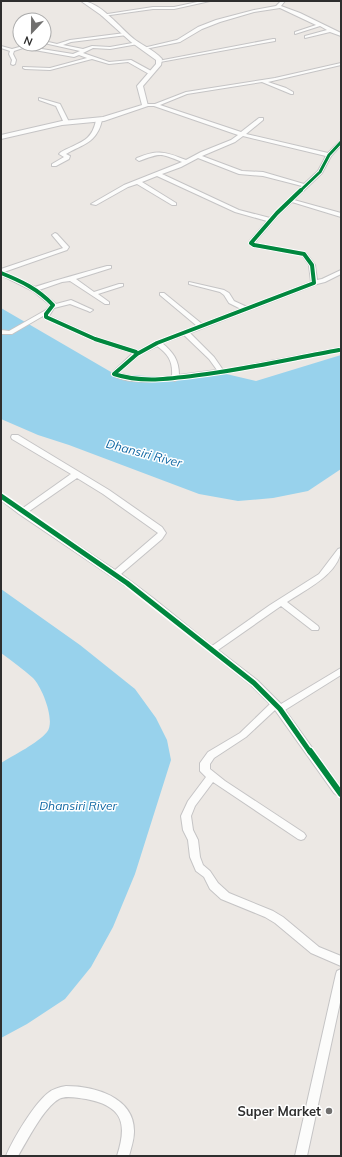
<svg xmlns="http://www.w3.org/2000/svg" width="342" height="1157" font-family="Mulish,sans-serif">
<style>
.water{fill:#98d2ec}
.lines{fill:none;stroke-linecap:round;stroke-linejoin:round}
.minor-casing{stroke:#c5c4c5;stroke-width:2}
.tertiary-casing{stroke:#c5c4c5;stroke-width:2}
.minor{fill:#fcfcfb;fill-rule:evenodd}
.tertiary{fill:#fcfcfb;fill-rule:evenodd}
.cycleway-far3-casing{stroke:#fff;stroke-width:4.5}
.cycleway-far2-casing{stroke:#fff;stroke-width:6}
.cycleway-far1-casing{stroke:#fff;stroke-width:8}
.cycleway-casing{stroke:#fff;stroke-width:9}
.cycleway-far3{stroke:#00873e;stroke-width:3}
.cycleway-far2{stroke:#00873e;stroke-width:4}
.cycleway-far1{stroke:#00873e;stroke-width:5}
.cycleway{stroke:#00873e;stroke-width:6}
.poi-dot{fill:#706f6e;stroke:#fff;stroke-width:1.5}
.labels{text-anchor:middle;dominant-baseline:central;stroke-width:3;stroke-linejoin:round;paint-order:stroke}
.water-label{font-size:12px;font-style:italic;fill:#0d66a2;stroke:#fff}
.near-poi-label{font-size:13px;font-weight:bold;fill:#2e2e2e;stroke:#fff;text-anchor:end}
</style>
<rect width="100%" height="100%" fill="#ece8e4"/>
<path class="water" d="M 1,308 L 111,372 L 130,375 L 162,377 L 222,373 L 256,381 L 341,355 L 341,469 L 308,491 L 273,498 L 238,501 L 199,494 L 69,445 L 38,435 L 1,419 Z
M 1,589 L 80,645 L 135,689 L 156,718 L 167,740 L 171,760 L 135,874 L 113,927 L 91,967 L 65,999 L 27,1024 L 1,1038 L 1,763 C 14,755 38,743 47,732 C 56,721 42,687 33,678 C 23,669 12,661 1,653 Z"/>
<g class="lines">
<g class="minor-casing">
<path id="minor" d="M 202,1 L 210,1 L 174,9 L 153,9 L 103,16 L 101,15 L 153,7 L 174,7 Z
M 281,1 L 285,1 L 281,6 L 300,13 L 341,33 L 341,36 L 330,32 L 305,38 L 305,36 L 327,30 L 320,26 L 295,34 L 295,32 L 316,25 L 280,8 L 254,12 L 220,22 L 202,29 L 180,42 L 145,49 L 143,48 L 177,40 L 198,27 L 216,20 L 254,10 L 276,6 Z
M 125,33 L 127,34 L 127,35 L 71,42 L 63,45 L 83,49 L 92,46 L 110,47 L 138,42 L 138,44 L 110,49 L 93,48 L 83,53 L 109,62 L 131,60 L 153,72 L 153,74 L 149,74 L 128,62 L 109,64 L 92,59 L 50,70 L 25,69 L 23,68 L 23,67 L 50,68 L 87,58 L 79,55 L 74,57 L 23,48 L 14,51 L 13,54 L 16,60 L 15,64 L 13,65 L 11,64 L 12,60 L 9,54 L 10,51 L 1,48 L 1,46 L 12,49 L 23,46 L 73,54 L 80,51 L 44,43 L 44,41 L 57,44 L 70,40 Z
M 273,39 L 275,39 L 275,41 L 160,62 L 158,61 Z
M 341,63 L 341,65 L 268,82 L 286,88 L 293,92 L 293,94 L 291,94 L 262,82 L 187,94 L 160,105 L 241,132 L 259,118 L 263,118 L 263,120 L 246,134 L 328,153 L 341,140 L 341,145 L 331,156 L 322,173 L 294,200 L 341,213 L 341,217 L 292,202 L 279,214 L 254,243 L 306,253 L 315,265 L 317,280 L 322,279 L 341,270 L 341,274 L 325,282 L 317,284 L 190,333 L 214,357 L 223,370 L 339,348 L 341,349 L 341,351 L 221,374 L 178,379 L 175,381 L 172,380 C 155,381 125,385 111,374 L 133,353 L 93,340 L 44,318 L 43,316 L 12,334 L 1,334 L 1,330 L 9,331 L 46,310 L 50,305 L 33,291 L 1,275 L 1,269 L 63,248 L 52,235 L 55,233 L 57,234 L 68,246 L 69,247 L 67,250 L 4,272 L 35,287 C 59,279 83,273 107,266 L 111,266 L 111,268 L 76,279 L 94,292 L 119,284 L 123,284 L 123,286 L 98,294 L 109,302 L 109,304 L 105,304 L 70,281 L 62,282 L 39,290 L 56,304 L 71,300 L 93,310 L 90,312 L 88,311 L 70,304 L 54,308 L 49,316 L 97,338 L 138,351 L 155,342 L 197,326 L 160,295 L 160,293 L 164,293 L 202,324 L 241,309 L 229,303 L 224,295 L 220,292 L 189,284 L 189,282 L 224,290 L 229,293 L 234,301 L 247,307 L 311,282 L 309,265 L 302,255 L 254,247 L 249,244 L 249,242 L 267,221 L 235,212 L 157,176 L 142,182 L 176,203 L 176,205 L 172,205 L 137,184 L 128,187 L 96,205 L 91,204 L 124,185 L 182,162 C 159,153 162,153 139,161 L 136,159 L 137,158 C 158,149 166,152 186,160 L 201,152 L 231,140 L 238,135 L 154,106 L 143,106 L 143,104 L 155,104 L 186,92 L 275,78 ZM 243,136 L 326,156 L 318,171 L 304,184 L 263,172 L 242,171 L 202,156 L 235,142 ZM 198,158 L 239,174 L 263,176 L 302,186 L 270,218 L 239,210 L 162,174 L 181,167 ZM 184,335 L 209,359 L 217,370 L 179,375 C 179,360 173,352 162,343 ZM 157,346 C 168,354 173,361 172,376 C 154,378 136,379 118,373 L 139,355 Z
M 39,98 L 60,104 L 69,122 L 68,123 L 64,123 L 56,106 L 39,100 Z
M 99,118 L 102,120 C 97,143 83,144 66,154 L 70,156 L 69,159 L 56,166 L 52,166 L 52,164 L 64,157 L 59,154 L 61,152 C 79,142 92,142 96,120 Z
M 12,435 L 18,435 L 109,490 L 162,527 L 166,533 L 162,539 L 121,574 L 153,598 L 212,646 L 270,605 L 319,574 L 338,549 L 341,548 C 341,573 305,590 287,602 L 318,626 L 319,628 L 318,630 L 312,630 L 281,606 L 218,650 L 257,680 L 281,704 L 341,668 L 341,675 L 285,710 L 341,788 L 341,798 L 334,793 L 275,710 L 246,737 L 214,758 L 210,764 L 210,769 L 225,781 L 304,833 L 306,836 L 304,839 L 301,840 L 298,839 L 213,782 L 195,806 L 191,816 L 193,830 L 198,840 L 200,857 L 203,865 L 210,871 L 218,883 L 229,893 L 273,911 L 283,917 L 319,947 L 341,956 L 341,966 L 311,953 L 275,923 L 265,917 L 221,899 L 210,889 L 204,877 L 196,871 L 190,857 L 188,840 L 183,830 L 181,816 L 188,801 L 206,777 L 200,771 L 200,763 L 208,752 L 240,733 L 270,704 L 251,685 L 136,593 L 19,514 L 1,500 L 1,494 L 23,508 L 71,474 L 12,439 L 11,437 ZM 77,478 L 103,494 L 158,533 L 115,570 L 28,512 Z
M 341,969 L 341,998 L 307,1156 L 295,1156 L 336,974 L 337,971 Z
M 66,1086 C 94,1086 135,1097 134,1132 C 134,1140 131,1148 129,1156 L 117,1156 C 128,1122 122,1106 86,1099 C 78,1098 66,1095 59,1099 C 44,1107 27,1141 18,1156 L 6,1156 C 13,1139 34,1104 48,1093 C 53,1089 59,1087 66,1086 Z"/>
</g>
<g class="tertiary-casing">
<path id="tertiary" d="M 81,1 C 100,1 120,28 134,39 C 143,46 154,50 162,59 L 161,65 L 143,86 L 148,106 L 104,121 L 62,125 L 1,139 L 1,135 L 62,121 L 103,117 L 142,105 L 137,86 L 156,64 L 156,60 L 131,42 L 101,15 Z"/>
</g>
<use href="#minor" class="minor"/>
<use href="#tertiary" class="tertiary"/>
<g class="cycleway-far3-casing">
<path id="cycleway-far3" d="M 300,191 L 320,172 L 329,155 L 341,142"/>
</g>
<g class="cycleway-far2-casing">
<path id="cycleway-far2" d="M 1,273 C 21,281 38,289 53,305 L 46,314 L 46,317 L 95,339 L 136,352 L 137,354 L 114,374 C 144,384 176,378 207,374 C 251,368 295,358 339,350
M 137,354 L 157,343 L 314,283 L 312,265 L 304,254 L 254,245 L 251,243 L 277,213 L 301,190"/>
</g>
<g class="cycleway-far1-casing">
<path id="cycleway-far1" d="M 1,496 L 127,583 L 254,683 L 280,709 L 310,752"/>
</g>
<g class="cycleway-casing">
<path id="cycleway" d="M 310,751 L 341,794"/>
</g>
<use href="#cycleway-far3" class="cycleway-far3"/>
<use href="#cycleway-far2" class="cycleway-far2"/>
<use href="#cycleway-far1" class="cycleway-far1"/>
<use href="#cycleway" class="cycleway"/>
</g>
<circle class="poi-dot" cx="329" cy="1111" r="4"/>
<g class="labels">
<g class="water-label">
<text transform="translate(144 453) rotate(15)">Dhansiri River</text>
<text x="78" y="805">Dhansiri River</text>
</g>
<g class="near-poi-label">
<text x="321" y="1111">Super Market</text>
</g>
</g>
<rect width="342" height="1157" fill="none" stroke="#2e2e2e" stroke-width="4"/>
<g transform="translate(32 32) rotate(202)"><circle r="19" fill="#ffffff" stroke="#ababab"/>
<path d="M0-3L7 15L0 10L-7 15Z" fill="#706f6e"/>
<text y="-6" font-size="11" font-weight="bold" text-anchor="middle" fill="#2e2e2e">N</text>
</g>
</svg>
